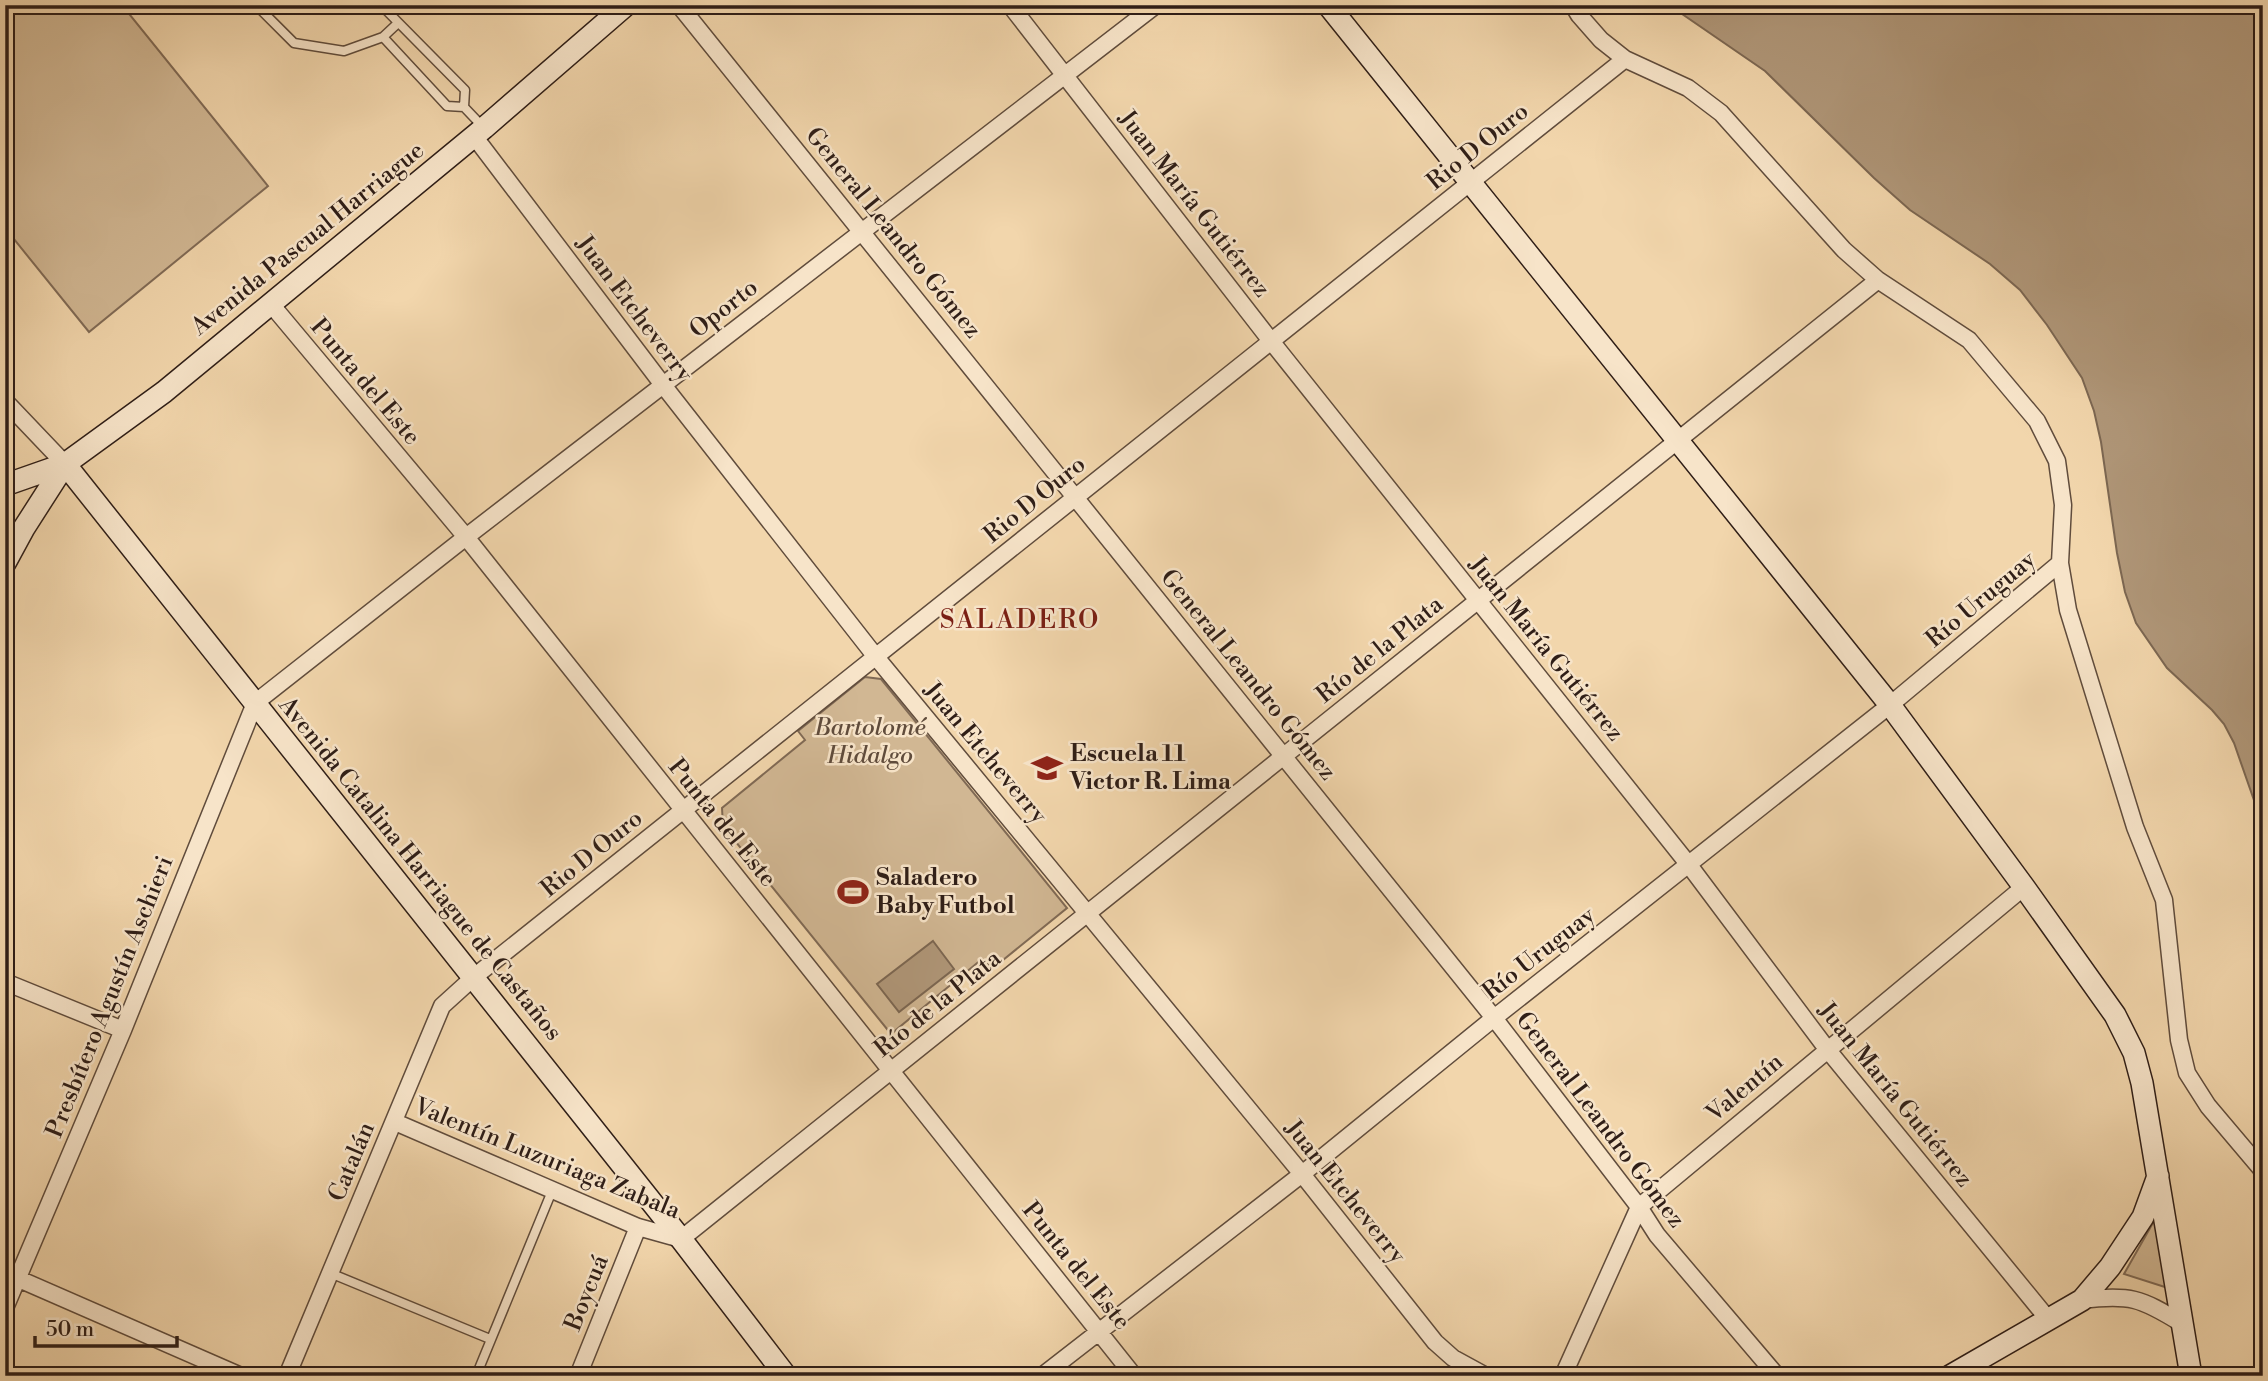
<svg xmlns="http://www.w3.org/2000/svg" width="2268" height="1381" font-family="'Libre Bodoni',serif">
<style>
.green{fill:#d1b793;stroke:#806a55;stroke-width:2}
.water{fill:#b09779;stroke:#7c6752;stroke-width:2}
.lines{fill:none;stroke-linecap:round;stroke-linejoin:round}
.lane-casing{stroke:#604c3c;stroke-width:11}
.street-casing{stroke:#604c3c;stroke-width:19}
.secondary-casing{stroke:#2f1e17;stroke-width:24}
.lane{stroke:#f7e4c9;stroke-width:8}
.street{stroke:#f7e4c9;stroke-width:16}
.secondary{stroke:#f7e4c9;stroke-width:21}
.labels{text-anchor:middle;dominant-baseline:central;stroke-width:5;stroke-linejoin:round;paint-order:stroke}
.street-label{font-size:24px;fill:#2f1e17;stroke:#f7e4c9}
.park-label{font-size:24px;font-style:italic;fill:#604c3c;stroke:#f7e4c9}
.poi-label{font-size:24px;font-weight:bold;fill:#2f1e17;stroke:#f7e4c9;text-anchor:start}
.neighbourhood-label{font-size:26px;letter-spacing:2px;fill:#7a1f14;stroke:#f7e4c9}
</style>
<rect width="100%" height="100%" fill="#f2d6ac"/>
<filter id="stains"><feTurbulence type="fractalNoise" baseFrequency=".00286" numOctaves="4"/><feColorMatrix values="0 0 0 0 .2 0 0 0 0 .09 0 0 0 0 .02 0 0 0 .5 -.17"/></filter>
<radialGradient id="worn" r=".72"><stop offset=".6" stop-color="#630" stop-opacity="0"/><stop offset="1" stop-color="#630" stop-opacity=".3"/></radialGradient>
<path class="green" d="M 17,5 L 122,5 L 268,186 L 89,332 L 5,228 L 5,15 Z
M 865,677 L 881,679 L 1067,908 L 992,969 L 982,959 L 891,1034 L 723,826 L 722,808 L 805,740 L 798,731 Z
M 2158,1214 L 2168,1288 L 2124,1274 Z"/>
<path class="water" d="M 1669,5 L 2263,5 L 2263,826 L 2234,743 L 2224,724 L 2212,710 L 2167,668 L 2136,623 L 2125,592 L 2117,553 L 2101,442 L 2094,411 L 2082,378 L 2047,325 L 2020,290 L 1990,264 L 1910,210 L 1874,178 L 1765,71 Z
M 933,941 L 954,969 L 899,1012 L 877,984 Z"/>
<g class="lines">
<g class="lane-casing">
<path id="lane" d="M 256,5 L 294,43 L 344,51 L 383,37 L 398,23
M 381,5 L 465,90 L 464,107
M 383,37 L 447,106 L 464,107 L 484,128
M 330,1273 L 490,1339
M 476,1376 L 552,1191"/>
</g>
<g class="street-casing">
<path id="street" d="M 679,5 L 1494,1018 L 1639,1207 L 1657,1235 L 1777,1376
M 1010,5 L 1271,341 L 1689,865 L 1827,1049 L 2048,1319
M 1573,5 L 1579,15 L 1601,40 L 1625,59 L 1688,88 L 1721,113 L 1844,250 L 1878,280 L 1969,340 L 2037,421 L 2057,461 L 2063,505 L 2060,563 L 2068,610 L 2135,827 L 2164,900 L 2179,1040 L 2187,1073 L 2208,1106 L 2263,1171
M 474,136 L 663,385 L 876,657 L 1302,1174 L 1435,1342 L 1453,1358 L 1486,1376
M 270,303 L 466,537 L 1134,1376
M 5,401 L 65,464
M 5,982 L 123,1030
M 395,1122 L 638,1227 L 681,1239 L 1878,280
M 5,1273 L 241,1376
M 2082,1300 C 2129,1294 2141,1298 2181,1323
M 5,1308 L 123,1030 L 255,703 L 466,537 L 1156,5
M 287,1376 L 442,1006 L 474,977 L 1625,59
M 578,1376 L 638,1227
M 1042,1376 L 1302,1174 L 1494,1018 L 1890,705 L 2060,563
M 1563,1376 L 1639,1207 L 2024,887"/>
</g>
<g class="secondary-casing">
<path id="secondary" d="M 1328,5 L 1890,705 L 2024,887 L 2115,1015 L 2134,1053 L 2142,1083 L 2191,1376
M 65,464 L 681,1239 L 786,1376
M 5,485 L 65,464 L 164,392 L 484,128 L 626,5
M 5,563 L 24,528 L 65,464
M 1950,1376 L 2082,1300 L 2110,1267 L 2143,1217 L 2158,1176"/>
</g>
<use href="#lane" class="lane"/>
<use href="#street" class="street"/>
<use href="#secondary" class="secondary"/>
</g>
<defs>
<g id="school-bare" transform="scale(2.415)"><path d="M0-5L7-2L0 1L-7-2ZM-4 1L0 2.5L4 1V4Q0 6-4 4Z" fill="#8f2418" stroke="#f7e4c9" stroke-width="2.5" paint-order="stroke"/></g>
<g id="stadium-bare" transform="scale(2.415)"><path d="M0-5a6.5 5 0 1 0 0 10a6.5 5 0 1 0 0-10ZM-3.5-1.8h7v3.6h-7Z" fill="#8f2418" stroke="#f7e4c9" stroke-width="2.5" paint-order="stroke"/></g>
</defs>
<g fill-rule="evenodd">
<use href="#school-bare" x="1047" y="768"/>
<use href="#stadium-bare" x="853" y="892"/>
</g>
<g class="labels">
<g class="street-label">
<text transform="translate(1478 147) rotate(-39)">Rio D Ouro</text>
<text transform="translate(1194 204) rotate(52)">Juan María Gutiérrez</text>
<text transform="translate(893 233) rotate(51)">General Leandro Gómez</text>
<text transform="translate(308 239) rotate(-39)">Avenida Pascual Harriague</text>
<text transform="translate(634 309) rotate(53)">Juan Etcheverry</text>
<text transform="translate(724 309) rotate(-38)">Oporto</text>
<text transform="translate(365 382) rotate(50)">Punta del Este</text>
<text transform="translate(1035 500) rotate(-39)">Rio D Ouro</text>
<text transform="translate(1981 600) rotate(-40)">Río Uruguay</text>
<text transform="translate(1546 649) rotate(51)">Juan María Gutiérrez</text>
<text transform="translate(1380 650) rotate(-39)">Río de la Plata</text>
<text transform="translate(1248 675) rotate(51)">General Leandro Gómez</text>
<text transform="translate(985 753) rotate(50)">Juan Etcheverry</text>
<text transform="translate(722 823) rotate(51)">Punta del Este</text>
<text transform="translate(592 854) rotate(-39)">Rio D Ouro</text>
<text transform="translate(420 869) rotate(51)">Avenida Catalina Harriague de Castaños</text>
<text transform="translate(1539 954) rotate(-38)">Río Uruguay</text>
<text transform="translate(110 997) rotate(-68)">Presbítero Agustín Aschieri</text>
<text transform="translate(938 1004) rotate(-39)">Río de la Plata</text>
<text transform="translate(1745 1088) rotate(-40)">Valentín</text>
<text transform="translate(1895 1095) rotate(51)">Juan María Gutiérrez</text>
<text transform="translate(1600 1120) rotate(53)">General Leandro Gómez</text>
<text transform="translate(547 1159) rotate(22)">Valentín Luzuriaga Zabala</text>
<text transform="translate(352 1162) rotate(-67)">Catalán</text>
<text transform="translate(1345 1192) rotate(51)">Juan Etcheverry</text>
<text transform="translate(1076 1266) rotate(51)">Punta del Este</text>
<text transform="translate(587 1293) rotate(-68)">Boycuá</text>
</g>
<g class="park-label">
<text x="870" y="728">Bartolomé<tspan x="870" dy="28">Hidalgo</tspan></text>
</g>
<g class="poi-label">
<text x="1070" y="754">Escuela 11<tspan x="1070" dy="28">Victor R. Lima</tspan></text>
<text x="876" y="878">Saladero<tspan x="876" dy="28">Baby Futbol</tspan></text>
</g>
<g class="neighbourhood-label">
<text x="1020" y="620">SALADERO</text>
</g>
</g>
<rect width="2268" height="1381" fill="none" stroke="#f2d6ac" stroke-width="28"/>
<rect x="7" y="7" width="2254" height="1367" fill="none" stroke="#2f1e17" stroke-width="3.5"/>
<rect x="14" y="14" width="2240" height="1353" fill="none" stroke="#2f1e17" stroke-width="2"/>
<path d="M35 1336v10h142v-10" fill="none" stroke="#2f1e17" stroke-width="3.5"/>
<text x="46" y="1336" font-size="21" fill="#2f1e17" stroke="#f7e4c9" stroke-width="5" paint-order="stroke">50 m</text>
<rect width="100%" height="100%" filter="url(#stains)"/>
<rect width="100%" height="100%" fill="url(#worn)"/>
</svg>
